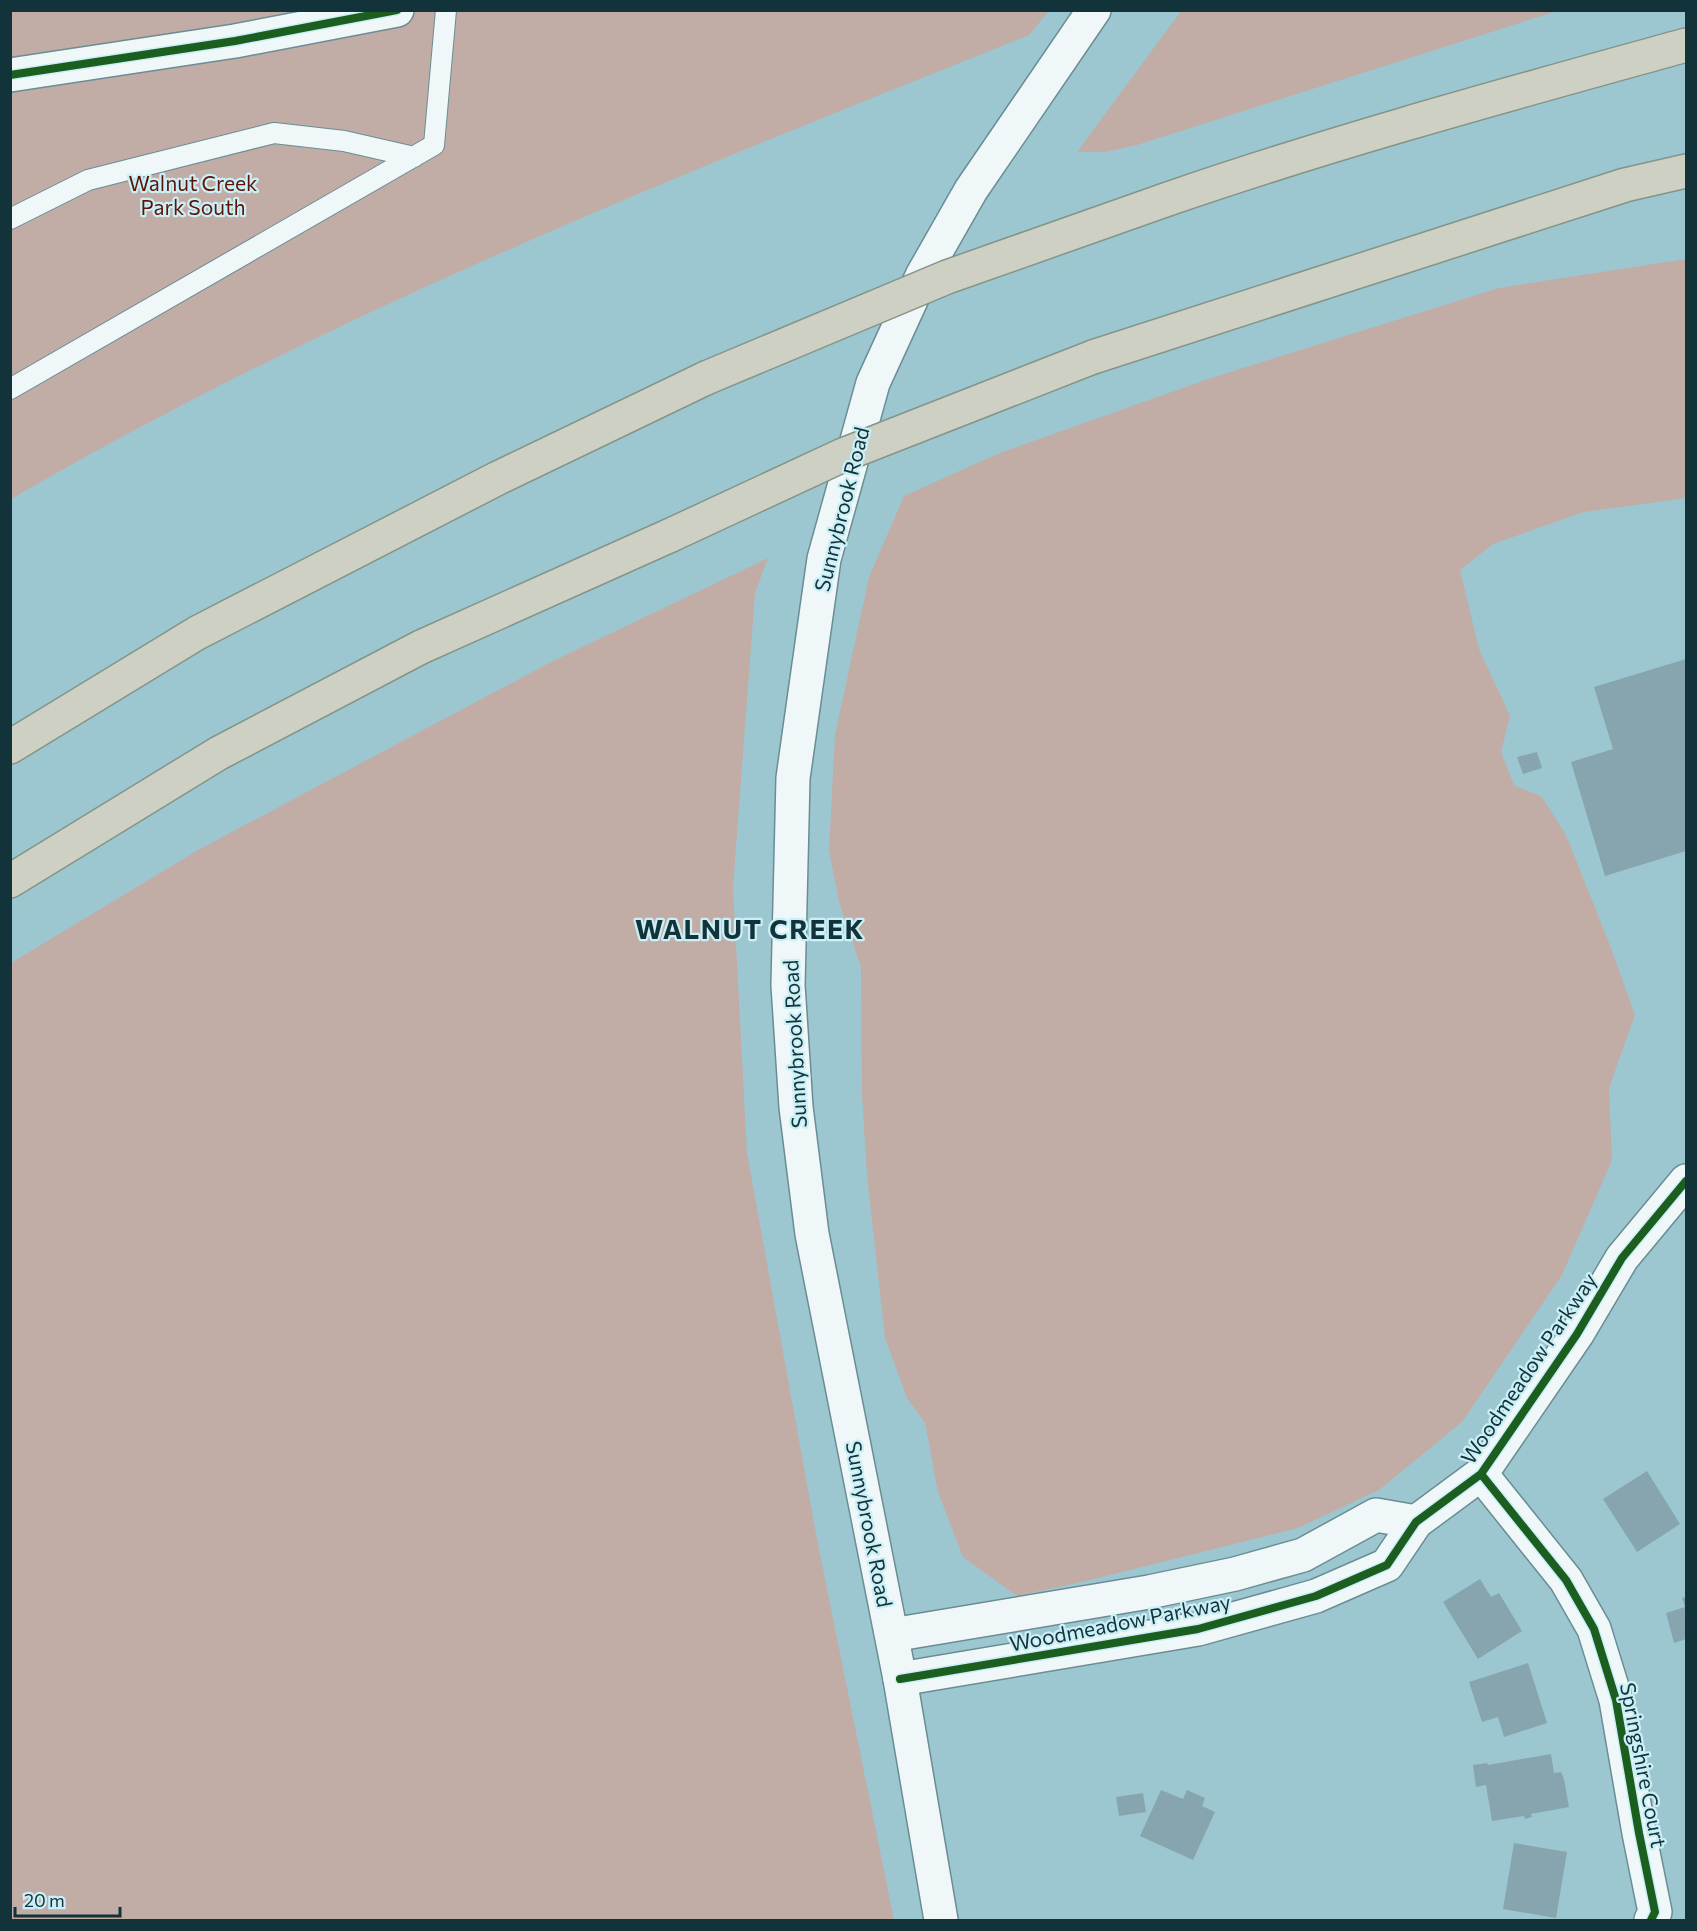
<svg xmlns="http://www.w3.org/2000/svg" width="1697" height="1931" font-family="Commissioner,sans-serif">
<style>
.green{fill:#c1aca6}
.building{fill:#86a5af}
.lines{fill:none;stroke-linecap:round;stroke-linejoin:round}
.lane-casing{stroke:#6a8d94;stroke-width:22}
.street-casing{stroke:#6a8d94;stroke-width:36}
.secondary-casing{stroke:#6a8d94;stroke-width:36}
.highway-casing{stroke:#839488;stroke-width:36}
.lane{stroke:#f0f7f8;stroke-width:20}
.street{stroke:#f0f7f8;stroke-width:33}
.secondary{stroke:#f0f7f8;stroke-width:33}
.highway{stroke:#cdd0c2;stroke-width:33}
.highway-bridge-casing{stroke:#839488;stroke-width:36;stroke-linecap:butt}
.highway-bridge{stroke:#cdd0c2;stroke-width:33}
.cycleway-casing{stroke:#caeff7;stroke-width:11}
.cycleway{stroke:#1b5e20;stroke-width:8}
.labels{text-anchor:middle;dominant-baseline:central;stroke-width:4.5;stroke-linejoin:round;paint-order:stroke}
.park-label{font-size:21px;fill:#5d1405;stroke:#caeff7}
.street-label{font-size:21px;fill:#123339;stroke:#caeff7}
.district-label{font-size:27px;font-weight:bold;letter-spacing:1.5px;fill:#123339;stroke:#caeff7}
</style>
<rect width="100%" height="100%" fill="#9dc7d0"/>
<path class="green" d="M 11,11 L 1049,11 L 1029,35 C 682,174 334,311 11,499 Z
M 1181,11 L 1181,10 L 1557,11 L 1137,145 L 1105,152 L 1077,152 Z
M 1686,259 L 1686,498 L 1584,512 L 1493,544 L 1460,570 L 1479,649 L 1510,716 L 1501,752 L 1514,785 L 1542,797 L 1566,835 L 1611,948 L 1635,1015 L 1609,1088 L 1612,1160 L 1562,1275 L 1462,1422 L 1379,1490 L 1298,1528 L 1086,1581 L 1017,1596 L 963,1557 L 938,1492 L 925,1423 L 907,1398 L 885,1338 L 867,1176 L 862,1095 L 861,967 L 839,902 L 829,850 L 835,735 L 869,577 L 904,496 L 997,454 L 1208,379 L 1499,288 Z
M 768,558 L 755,593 L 733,887 L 747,1153 L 817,1539 L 894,1920 L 11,1920 L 11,963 L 198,850 L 551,662 Z"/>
<path class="building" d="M 1686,659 L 1686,851 L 1605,876 L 1571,762 L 1613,749 L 1594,687 Z
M 1537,752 L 1542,768 L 1523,774 L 1517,757 Z
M 1647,1471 L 1680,1524 L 1637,1552 L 1603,1499 Z
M 1480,1579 L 1491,1597 L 1499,1593 L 1522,1631 L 1478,1659 L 1443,1602 Z
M 1686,1597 L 1686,1639 L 1674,1643 L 1666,1613 L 1685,1607 L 1682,1598 Z
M 1528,1663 L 1547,1723 L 1504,1737 L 1498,1717 L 1482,1722 L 1469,1682 Z
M 1551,1754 L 1554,1773 L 1561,1772 L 1564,1779 L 1569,1807 L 1531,1814 L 1532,1817 L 1525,1819 L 1524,1816 L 1492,1821 L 1486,1785 L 1476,1787 L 1473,1765 L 1487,1763 L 1488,1765 Z
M 1161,1790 L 1183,1799 L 1187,1790 L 1205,1798 L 1202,1806 L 1215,1812 L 1193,1860 L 1140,1836 Z
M 1143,1793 L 1146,1812 L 1119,1816 L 1116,1797 Z
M 1514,1843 L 1567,1852 L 1556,1918 L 1503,1909 Z"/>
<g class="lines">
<g class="lane-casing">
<path id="lane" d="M 10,219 L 88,180 L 274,133 L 344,141 L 414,157
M 10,389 L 434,145 L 446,10"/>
</g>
<g class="street-casing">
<path id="street" d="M 10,75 L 235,41 L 397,10
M 1481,1474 L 1566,1580 L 1594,1629 L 1616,1700 L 1639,1833 L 1655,1912 L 1651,1920
M 892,1635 L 1149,1592 L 1235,1574 L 1303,1555 L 1376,1515 L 1416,1522
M 900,1679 L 1198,1629 L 1316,1596 L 1387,1565 L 1416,1522 L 1481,1474 L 1577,1334 L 1622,1258 L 1686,1181"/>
</g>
<g class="secondary-casing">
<path id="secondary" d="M 941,1920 L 900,1679 L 812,1234 L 796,1107 L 788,985 L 793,778 L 824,559 L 873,383 L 922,276 L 971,190 L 1094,10"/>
</g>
<g class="highway-casing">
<path id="highway" d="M 1168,199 C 1339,140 1513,93 1686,45
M 1093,357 L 1625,185 L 1686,171
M 10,747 L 197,633 L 498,478 L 706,378
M 10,881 L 219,753 L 421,647 L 671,535"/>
</g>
<use href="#lane" class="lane"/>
<use href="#street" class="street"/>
<use href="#secondary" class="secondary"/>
<use href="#highway" class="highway"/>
<g class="highway-bridge-casing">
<path id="highway-bridge" d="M 706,378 L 947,277 L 1168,199
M 671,535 L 843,455 L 1093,357"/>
</g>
<use href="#highway-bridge" class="highway-bridge"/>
<g class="cycleway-casing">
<path id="cycleway" d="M 10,75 L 235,41 L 397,10
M 1481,1474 L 1566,1580 L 1594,1629 L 1616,1700 L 1639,1833 L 1655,1912 L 1651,1920
M 900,1679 L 1198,1629 L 1316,1596 L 1387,1565 L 1416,1522 L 1481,1474 L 1577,1334 L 1622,1258 L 1686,1181"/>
</g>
<use href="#cycleway" class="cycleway"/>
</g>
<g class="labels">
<g class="park-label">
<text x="193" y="182">Walnut Creek<tspan x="193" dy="24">Park South</tspan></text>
</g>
<g class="street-label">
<text transform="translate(841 509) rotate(-76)">Sunnybrook Road</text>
<text transform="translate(794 1044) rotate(-93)">Sunnybrook Road</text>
<text transform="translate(1528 1368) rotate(-56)">Woodmeadow Parkway</text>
<text transform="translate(870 1524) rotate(79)">Sunnybrook Road</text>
<text transform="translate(1120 1622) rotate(-11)">Woodmeadow Parkway</text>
<text transform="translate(1644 1765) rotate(79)">Springshire Court</text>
</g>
<g class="district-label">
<text x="750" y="928">WALNUT CREEK</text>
</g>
</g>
<rect width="1697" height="1931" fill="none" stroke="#123339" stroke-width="24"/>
<path d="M15 1907v9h105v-9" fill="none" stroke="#123339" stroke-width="3"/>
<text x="24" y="1907" font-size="18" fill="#123339" stroke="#caeff7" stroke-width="4.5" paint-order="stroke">20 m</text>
</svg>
